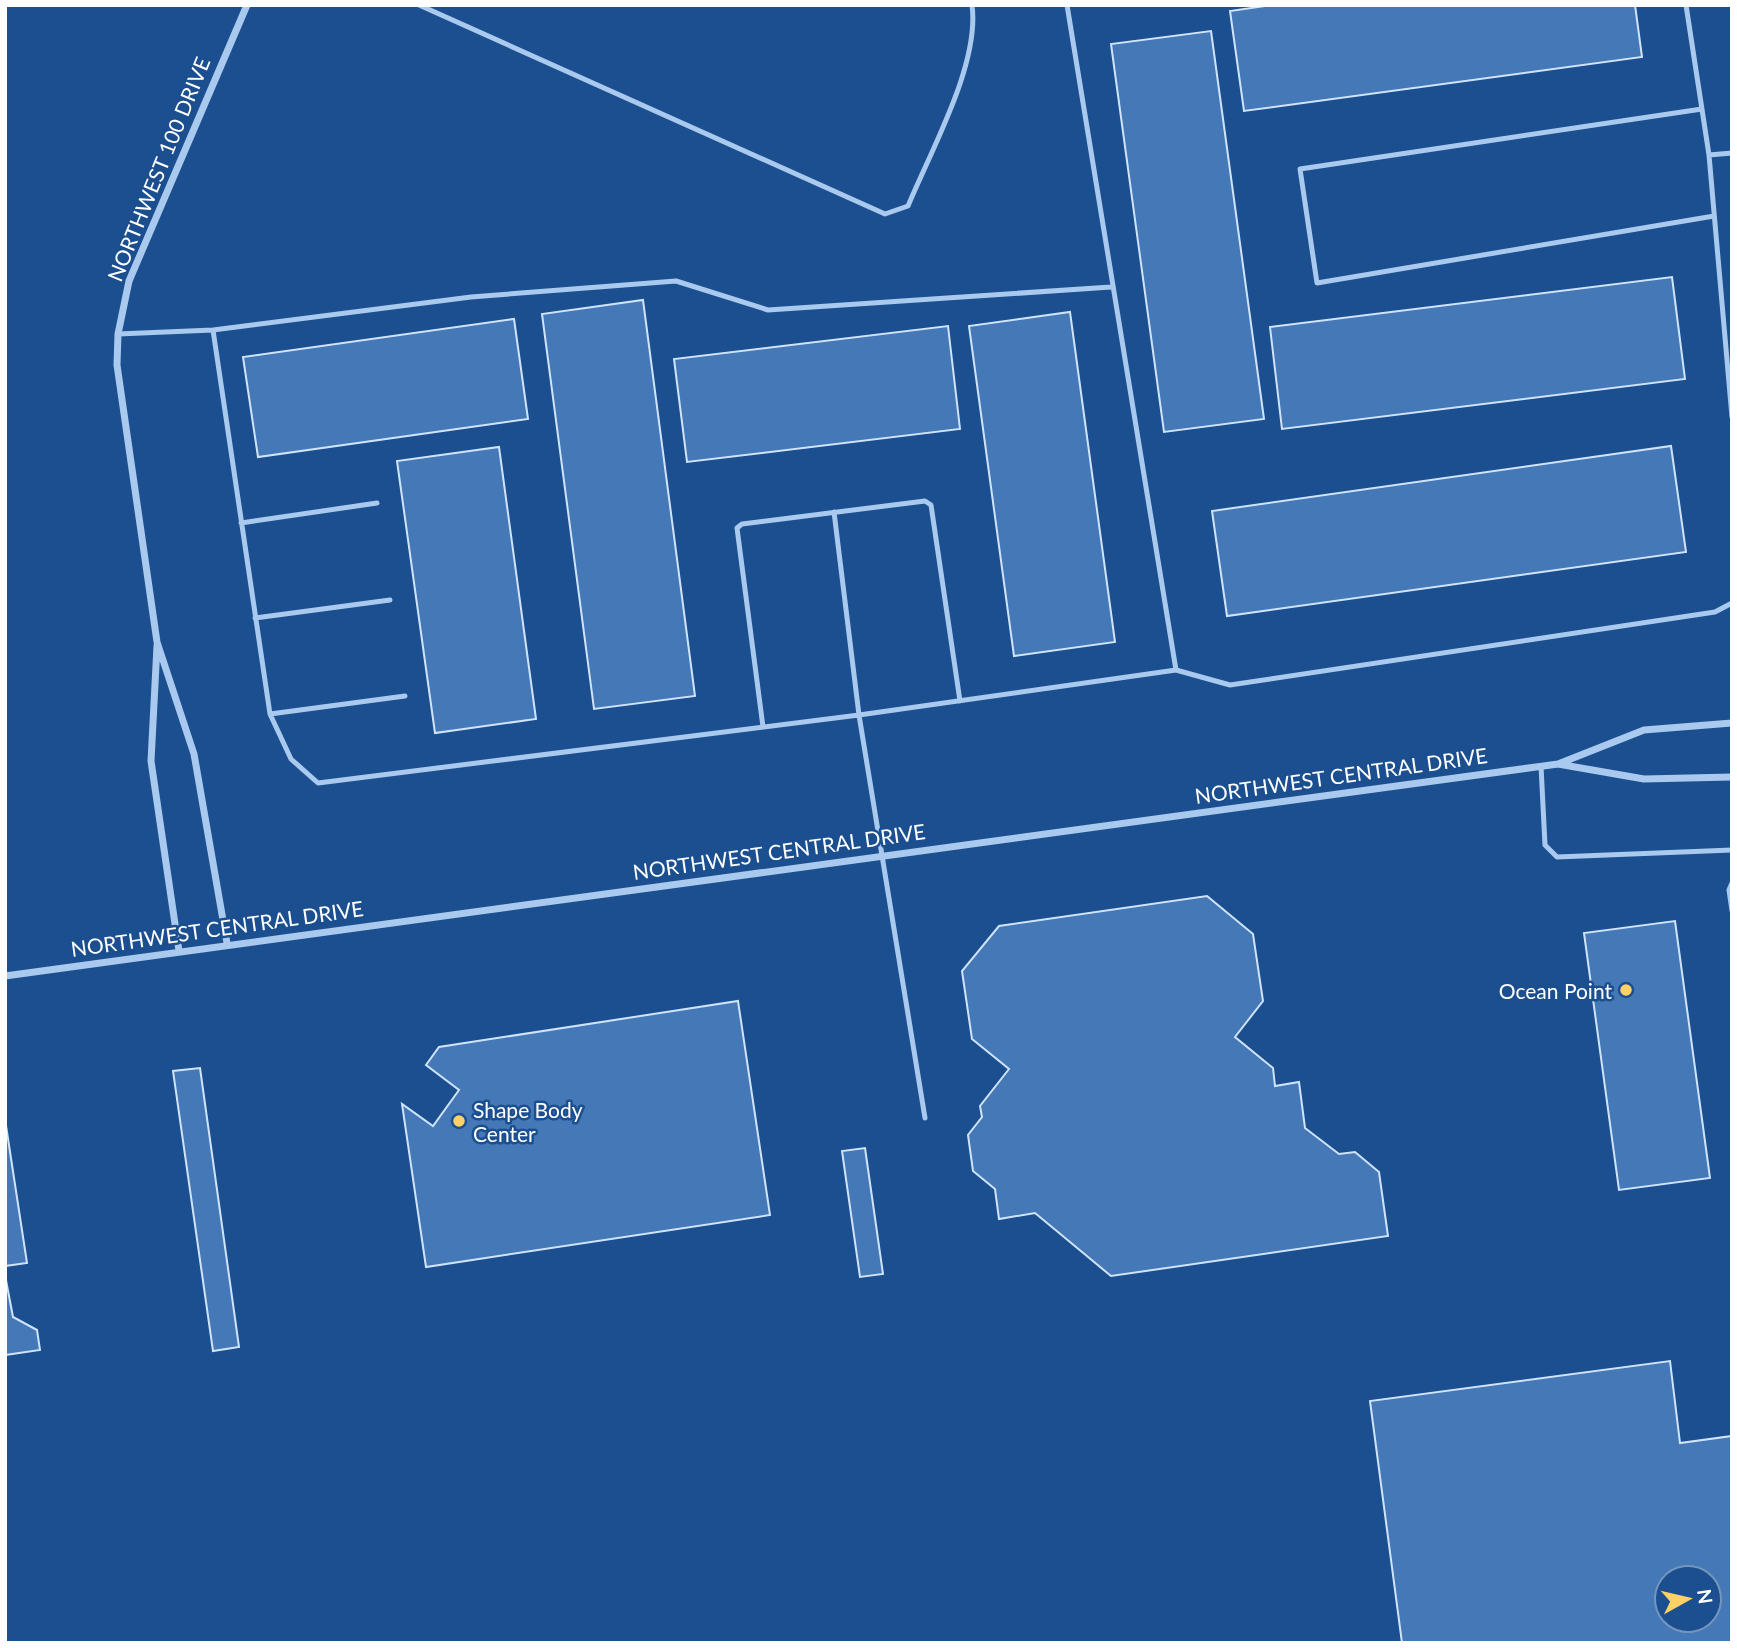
<svg xmlns="http://www.w3.org/2000/svg" width="1737" height="1648" font-family="Lato,sans-serif">
<style>
.building{fill:#4478b7;stroke:#cfe3fa;stroke-width:2;fill-rule:evenodd}
.lines{fill:none;stroke-linecap:round;stroke-linejoin:round}
.service{stroke:#a9c9ee;stroke-width:5}
.minor{stroke:#a9c9ee;stroke-width:7}
.poi-dot{fill:#ffd166;stroke:#1b4f8f;stroke-width:2.5}
.labels{text-anchor:middle;dominant-baseline:central;stroke-width:5;stroke-linejoin:round;paint-order:stroke}
.street-label{font-size:21px;fill:#fff;stroke:#1b4f8f}
.poi-label{font-size:21px;fill:#fff;stroke:#1b4f8f;text-anchor:end}
</style>
<rect width="100%" height="100%" fill="#1b4f8f"/>
<path class="building" d="M 1272,5 L 1635,5 L 1642,57 L 1244,111 L 1230,11 Z
M 1211,31 L 1264,419 L 1164,432 L 1111,44 Z
M 1672,277 L 1685,379 L 1282,429 L 1270,327 Z
M 643,300 L 695,696 L 594,709 L 542,314 Z
M 1070,312 L 1115,642 L 1014,656 L 969,326 Z
M 514,319 L 528,419 L 258,457 L 243,357 Z
M 948,326 L 960,429 L 687,462 L 674,359 Z
M 1671,446 L 1686,552 L 1227,616 L 1212,511 Z
M 499,447 L 536,719 L 435,733 L 397,461 Z
M 1207,896 L 1253,934 L 1263,1001 L 1235,1037 L 1273,1068 L 1275,1086 L 1299,1082 L 1305,1128 L 1339,1154 L 1355,1152 L 1379,1172 L 1388,1236 L 1111,1276 L 1035,1213 L 999,1219 L 995,1189 L 973,1171 L 968,1135 L 982,1117 L 980,1106 L 1009,1069 L 972,1039 L 962,971 L 999,926 Z
M 1675,921 L 1710,1178 L 1619,1190 L 1584,933 Z
M 738,1001 L 770,1215 L 426,1267 L 402,1104 L 433,1126 L 459,1090 L 426,1065 L 439,1047 Z
M 200,1068 L 239,1347 L 213,1351 L 173,1071 Z
M 5,1119 L 27,1263 L 5,1266 Z
M 865,1148 L 883,1274 L 860,1277 L 842,1151 Z
M 5,1275 L 13,1317 L 37,1330 L 40,1350 L 5,1355 Z
M 1670,1361 L 1680,1443 L 1732,1436 L 1732,1643 L 1402,1643 L 1370,1401 ZM 1667,1578 L 1709,1578 L 1709,1620 L 1667,1620 Z"/>
<g class="lines">
<path class="service" d="M 419,5 L 885,214 L 908,206 C 931,150 980,64 972,5
M 1686,5 L 1709,155 L 1732,417
M 1702,109 L 1300,169 L 1317,283 L 1714,216
M 1709,155 L 1732,153
M 213,330 L 471,297 L 676,281 L 768,310 L 1111,287
M 118,334 L 213,330 L 270,714 L 291,759 L 318,783 L 859,715 L 834,512
M 241,523 L 377,503
M 255,618 L 390,600
M 1176,670 L 1230,685 L 1715,612 L 1732,603
M 270,714 L 405,696
M 763,727 L 737,528 L 742,524 L 925,501 L 931,505 L 960,701
M 1541,766 L 1545,845 L 1557,857 L 1732,850
M 1732,883 L 1729,890 L 1732,911
M 925,1118 L 859,715 L 1176,670 L 1067,5"/>
<path class="minor" d="M 157,646 L 151,761 L 179,951
M 1558,764 L 1644,779 L 1732,777
M 227,943 L 194,754 L 157,642 L 117,365 L 118,334 L 129,281 L 247,5
M 5,976 L 1558,764 L 1644,730 L 1732,723"/>
</g>
<g class="poi-dot">
<circle cx="1626" cy="990" r="7"/>
<circle cx="459" cy="1121" r="7"/>
</g>
<g class="labels">
<g class="street-label">
<text transform="translate(158 169) rotate(-68)">NORTHWEST 100 DRIVE</text>
<text transform="translate(1341 775) rotate(-8)">NORTHWEST CENTRAL DRIVE</text>
<text transform="translate(779 851) rotate(-8)">NORTHWEST CENTRAL DRIVE</text>
<text transform="translate(217 928) rotate(-8)">NORTHWEST CENTRAL DRIVE</text>
</g>
<g class="poi-label">
<text x="1612" y="990">Ocean Point</text>
<text x="473" y="1109" text-anchor="start">Shape Body<tspan x="473" dy="24">Center</tspan></text>
</g>
</g>
<rect width="1737" height="1648" fill="none" stroke="#ffffff" stroke-width="14"/>
<g transform="translate(1688 1599) rotate(82)"><circle r="33" fill="#1b4f8f" stroke="#7695bc" stroke-width="2"/>
<path d="M0-5L12 26L0 18L-12 26Z" fill="#ffd166"/>
<text y="-10" font-size="19" font-weight="bold" text-anchor="middle" fill="#ffffff">N</text>
</g>
</svg>
